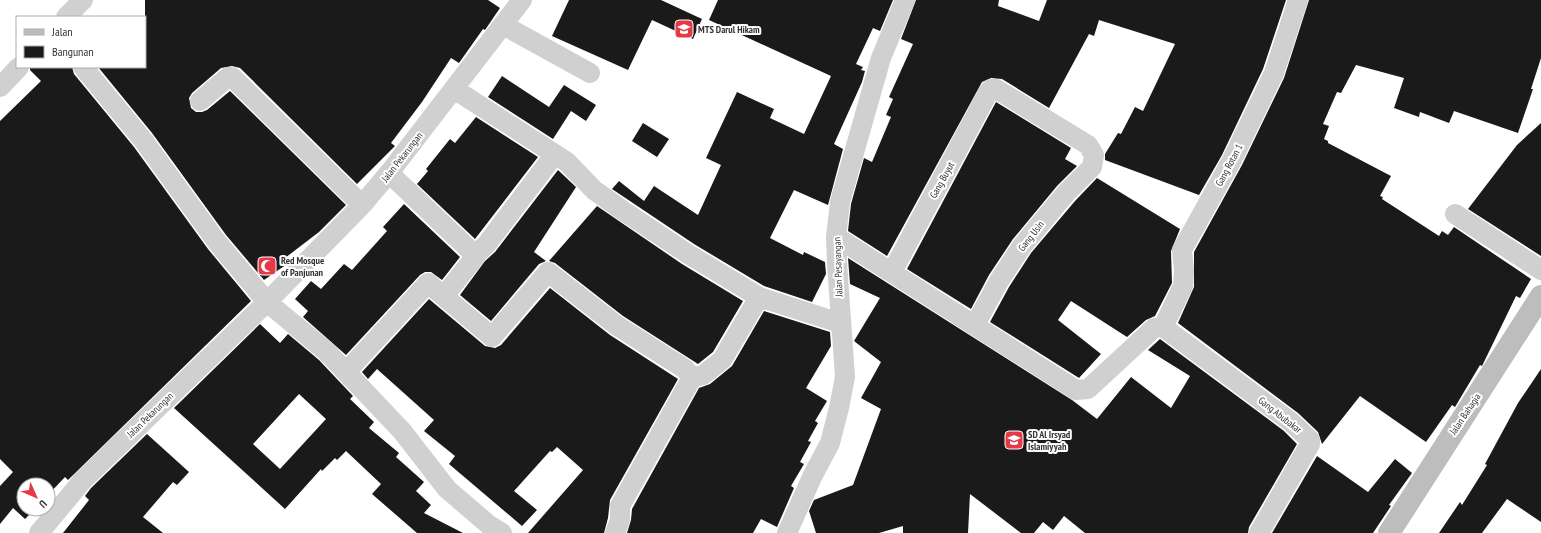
<svg xmlns="http://www.w3.org/2000/svg" width="1541" height="533" font-family="'PT Sans Narrow',sans-serif">
<style>
.building{fill:#1a1a1a;fill-rule:evenodd}
.lines{fill:none;stroke-linecap:round;stroke-linejoin:round}
.minor{stroke:#d0d0d0;stroke-width:20}
.secondary{stroke:#bdbdbd;stroke-width:22}
.labels{text-anchor:middle;dominant-baseline:central;stroke-width:4;stroke-linejoin:round;paint-order:stroke}
.poi-label{font-size:10px;font-weight:bold;fill:#333;stroke:#fff;text-anchor:start}
.street-label{font-size:10px;fill:#333;stroke:#fff}
</style>
<rect width="100%" height="100%" fill="#fff"/>
<path class="building" d="M 145,0 L 488,0 L 500,8 L 485,30 L 483,29 L 459,63 L 451,58 L 422,102 L 391,143 L 395,146 L 357,184 L 240,68 L 232,66 L 221,68 L 192,93 L 189,98 L 191,108 L 196,112 L 202,112 L 207,110 L 230,91 L 346,205 L 319,232 L 285,258 L 290,262 L 264,280 L 226,235 L 152,133 L 98,67 L 145,67 Z
M 569,0 L 661,0 L 702,19 L 693,39 L 652,20 L 628,70 L 552,36 Z
M 718,0 L 893,0 L 880,31 L 873,28 L 856,64 L 863,67 L 861,70 L 865,71 L 862,82 L 834,144 L 843,149 L 828,205 L 794,190 L 770,238 L 803,255 L 804,252 L 825,262 L 826,274 L 812,302 L 764,286 L 694,244 L 612,189 L 619,181 L 644,201 L 654,186 L 698,215 L 721,165 L 706,158 L 737,92 L 774,109 L 770,118 L 804,134 L 831,76 L 709,20 Z
M 916,0 L 999,0 L 998,6 L 1039,21 L 1047,0 L 1286,0 L 1263,69 L 1222,155 L 1199,195 L 1105,160 L 1105,154 L 1118,133 L 1121,134 L 1135,107 L 1143,111 L 1175,44 L 1099,20 L 1094,36 L 1089,34 L 1049,108 L 1002,79 L 991,78 L 982,82 L 887,256 L 848,231 L 851,204 L 864,158 L 872,162 L 891,117 L 886,115 L 893,99 L 889,97 L 913,44 L 901,39 Z
M 1309,0 L 1541,0 L 1541,58 L 1531,89 L 1533,89 L 1518,133 L 1454,111 L 1449,123 L 1420,112 L 1419,117 L 1394,108 L 1404,78 L 1356,65 L 1341,93 L 1337,92 L 1323,124 L 1329,126 L 1324,139 L 1328,141 L 1328,143 L 1391,176 L 1380,196 L 1383,197 L 1382,199 L 1439,236 L 1442,231 L 1448,235 L 1454,227 L 1531,279 L 1520,298 L 1516,296 L 1483,364 L 1482,366 L 1480,365 L 1455,407 L 1452,405 L 1426,442 L 1360,396 L 1322,444 L 1318,432 L 1298,413 L 1178,323 L 1194,287 L 1194,252 L 1242,165 L 1284,78 Z
M 30,67 L 72,67 L 74,74 L 134,147 L 208,249 L 251,301 L 68,480 L 65,477 L 48,495 L 48,485 L 24,485 L 24,509 L 35,509 L 25,519 L 13,508 L 0,524 L 0,486 L 13,472 L 0,459 L 0,121 L 41,81 L 30,70 Z
M 502,76 L 549,107 L 564,85 L 596,105 L 586,121 L 571,111 L 553,139 L 488,97 Z
M 996,102 L 1071,148 L 1065,159 L 1077,166 L 1057,186 L 1013,239 L 989,275 L 971,309 L 907,269 Z
M 476,117 L 538,157 L 475,239 L 417,184 L 428,171 L 426,169 L 450,139 L 455,143 Z
M 643,123 L 669,139 L 657,157 L 632,141 Z
M 1541,123 L 1541,256 L 1468,209 L 1517,145 Z
M 558,170 L 576,187 L 534,252 L 546,261 L 539,264 L 491,321 L 460,295 L 485,261 L 495,252 Z
M 1097,178 L 1180,229 L 1171,251 L 1172,283 L 1155,316 L 1146,320 L 1127,337 L 1071,301 L 1058,320 L 1101,354 L 1079,378 L 990,322 L 1009,287 L 1031,253 L 1075,201 Z
M 404,204 L 460,257 L 442,280 L 431,272 L 425,272 L 420,275 L 346,355 L 303,317 L 308,311 L 295,299 L 311,281 L 321,289 L 344,264 L 352,270 L 387,231 L 383,227 Z
M 597,206 L 682,264 L 743,301 L 713,352 L 698,364 L 623,316 L 555,263 L 549,261 Z
M 848,258 L 1072,400 L 1097,419 L 1131,377 L 1171,408 L 1190,376 L 1148,350 L 1160,339 L 1284,431 L 1297,444 L 1249,527 L 1248,533 L 1085,533 L 1064,516 L 1053,530 L 1043,522 L 1034,533 L 1021,533 L 970,494 L 968,533 L 903,533 L 903,526 L 879,533 L 816,533 L 809,511 L 814,500 L 853,485 L 881,409 L 861,398 L 881,362 L 854,341 L 880,298 L 850,284 Z
M 550,288 L 610,335 L 678,379 L 610,500 L 608,518 L 604,533 L 528,533 L 583,470 L 557,447 L 552,452 L 550,451 L 514,491 L 537,510 L 522,526 L 449,464 L 455,456 L 424,431 L 434,420 L 377,369 L 368,379 L 362,372 L 429,299 L 485,346 L 495,348 L 501,345 Z
M 764,311 L 830,332 L 831,346 L 806,388 L 827,401 L 815,421 L 818,423 L 808,441 L 811,442 L 800,462 L 804,464 L 791,486 L 794,488 L 777,527 L 761,519 L 753,533 L 627,533 L 631,520 L 632,509 L 699,388 L 710,384 L 732,366 Z
M 260,324 L 280,343 L 288,334 L 319,360 L 353,396 L 350,399 L 374,422 L 369,428 L 399,453 L 396,457 L 424,482 L 416,491 L 431,505 L 424,513 L 463,533 L 417,533 L 372,494 L 381,484 L 346,451 L 337,460 L 335,458 L 322,471 L 321,469 L 285,509 L 174,408 ZM 299,394 L 326,419 L 280,469 L 253,444 Z
M 1541,369 L 1541,522 L 1507,499 L 1482,533 L 1439,533 L 1460,502 L 1462,505 L 1487,465 L 1485,464 L 1518,403 Z
M 147,434 L 189,472 L 177,485 L 173,482 L 143,517 L 163,533 L 63,533 L 89,500 L 85,496 L 91,488 Z
M 1317,456 L 1368,492 L 1395,459 L 1412,473 L 1389,505 L 1391,506 L 1373,533 L 1272,533 Z"/>
<g class="lines">
<path class="minor" d="M 66,17 L 83,0
M 503,25 L 590,73
M 83,67 L 143,140 L 217,242 L 267,302 L 327,352 L 347,373 L 402,431 L 447,489 L 489,525 L 502,533
M 0,87 L 19,67
M 454,89 L 567,162 L 594,190 L 622,210 L 688,254 L 759,297 L 840,323
M 200,101 L 228,77 L 232,77 L 362,205
M 389,173 L 475,255 L 475,257 L 444,296
M 1455,214 L 1541,270
M 836,237 L 1076,390 L 1088,389 L 1154,328 L 1163,327
M 475,255 L 486,245 L 555,154
M 892,272 L 988,93 L 991,89 L 996,89 L 1088,145 L 1094,155 L 1092,167 L 1066,193 L 1022,246 L 999,281 L 975,325
M 1163,327 L 1183,286 L 1184,270 L 1182,250 L 1232,160 L 1274,73 L 1298,0
M 1163,327 L 1291,422 L 1310,440 L 1310,444 L 1259,533
M 346,372 L 428,283 L 492,337 L 548,272 L 616,325 L 685,369 L 690,375 L 690,381 L 620,506 L 620,520 L 615,533
M 691,378 L 703,375 L 722,360 L 759,297
M 39,533 L 83,480 L 267,302 L 362,205 L 389,173 L 522,0
M 787,533 L 812,477 L 830,443 L 839,408 L 845,377 L 837,263 L 836,237 L 840,202 L 881,58 L 905,0"/>
<path class="secondary" d="M 1389,533 L 1541,296"/>
</g>
<defs>
<g id="school-square" transform="scale(1)"><rect x="-9" y="-9" width="18" height="18" rx="4" fill="#e63946" stroke="#fff"/><path d="M0-5L7-2L0 1L-7-2ZM-4 1L0 2.5L4 1V4Q0 6-4 4Z" fill="#fff"/></g>
<g id="mosque-square" transform="scale(1)"><rect x="-9" y="-9" width="18" height="18" rx="4" fill="#e63946" stroke="#fff"/><path d="M3.5-4.9A6 6 0 1 0 3.5 4.9A5 5 0 1 1 3.5-4.9Z" fill="#fff"/></g>
</defs>
<g fill-rule="evenodd">
<use href="#school-square" x="684" y="29"/>
<use href="#mosque-square" x="267" y="266"/>
<use href="#school-square" x="1014" y="440"/>
</g>
<g class="labels">
<g class="poi-label">
<text x="698" y="29">MTS Darul Hikam</text>
<text x="281" y="260">Red Mosque<tspan x="281" dy="12">of Panjunan</tspan></text>
<text x="1028" y="434">SD Al Irsyad<tspan x="1028" dy="12">Islamiyyah</tspan></text>
</g>
<g class="street-label">
<text transform="translate(402 157) rotate(-52)">Jalan Pekarungan</text>
<text transform="translate(1229 165) rotate(-62)">Gang Rotan 1</text>
<text transform="translate(942 180) rotate(-61)">Gang Buyut</text>
<text transform="translate(1031 236) rotate(-52)">Gang Usin</text>
<text transform="translate(838 267) rotate(-92)">Jalan Pesayangan</text>
<text transform="translate(1465 414) rotate(-56)">Jalan Bahagia</text>
<text transform="translate(150 415) rotate(-44)">Jalan Pekarungan</text>
<text transform="translate(1280 415) rotate(38)">Gang Abubakar</text>
</g>
</g>
<rect x="16" y="16" width="130" height="52" fill="#ffffff" stroke="#adadad"/>
<rect x="24" y="29" width="20" height="6" fill="#bdbdbd" stroke="#adadad"/>
<text x="52" y="36" font-size="12" fill="#333333">Jalan</text>
<rect x="24" y="46" width="20" height="12" fill="#1a1a1a" stroke="#adadad"/>
<text x="52" y="56" font-size="12" fill="#333333">Bangunan</text>
<g transform="translate(36 497) rotate(135)"><circle r="19" fill="#ffffff" stroke="#adadad"/>
<path d="M0-3L7 15L0 10L-7 15Z" fill="#e63946"/>
<text y="-6" font-size="11" font-weight="bold" text-anchor="middle" fill="#333333">U</text>
</g>
</svg>
